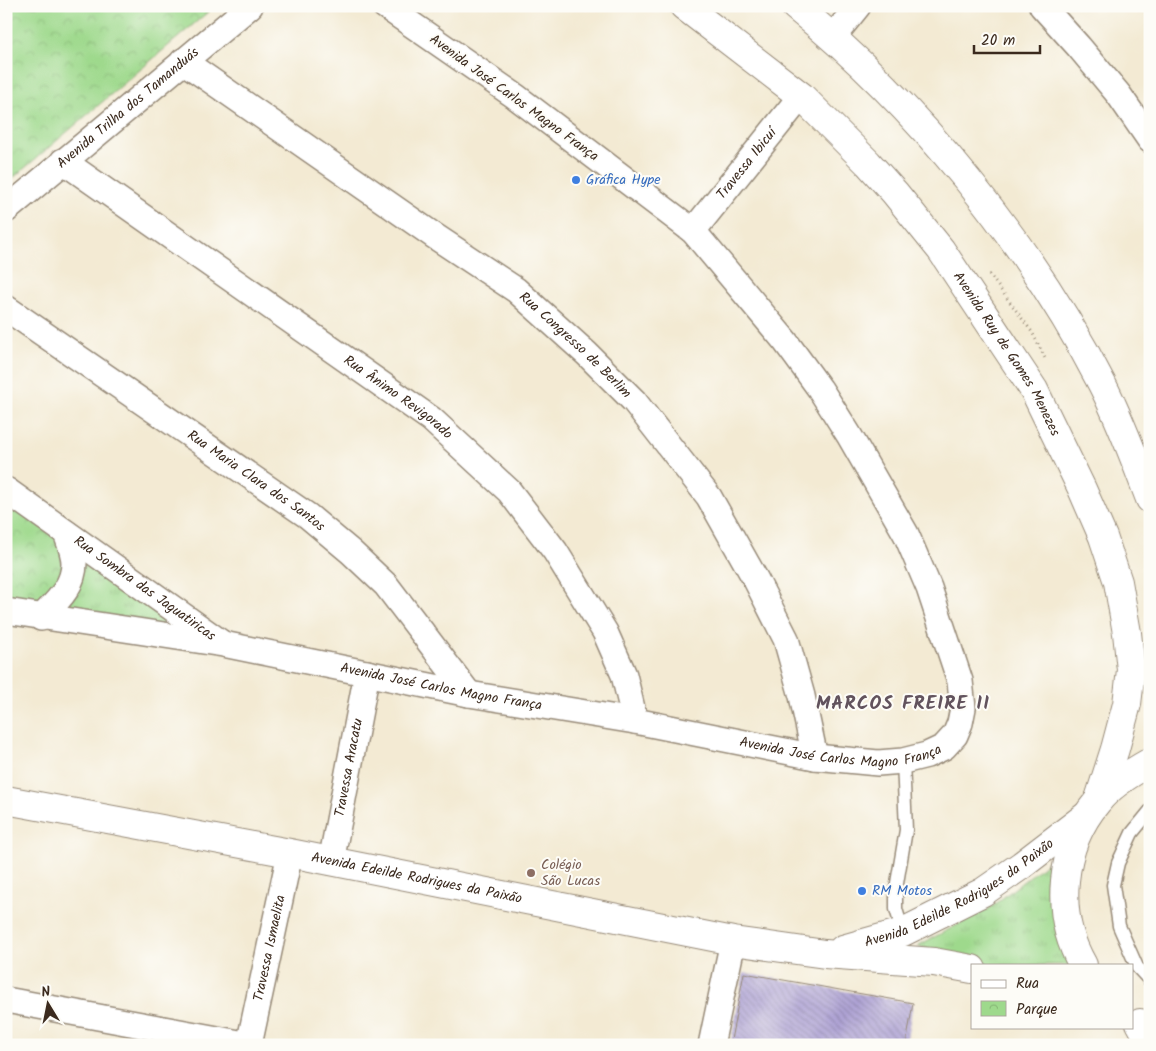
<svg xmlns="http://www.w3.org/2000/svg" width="1156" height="1051" font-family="Kalam,sans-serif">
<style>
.grass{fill:url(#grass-tufts);stroke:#6c8255}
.park{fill:url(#park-crowns);stroke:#6c8255}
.building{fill:url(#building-back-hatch)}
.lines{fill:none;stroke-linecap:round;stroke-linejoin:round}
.lane-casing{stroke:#978a78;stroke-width:15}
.street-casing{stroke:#978a78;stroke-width:28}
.secondary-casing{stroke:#978a78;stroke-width:30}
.primary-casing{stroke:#978a78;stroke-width:30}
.path{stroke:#978a78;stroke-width:3;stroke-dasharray:1 4;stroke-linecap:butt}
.lane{stroke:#fff;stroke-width:12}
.street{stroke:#fff;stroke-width:25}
.secondary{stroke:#fff;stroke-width:28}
.primary{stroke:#fff;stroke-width:28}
.shop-dot{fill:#3f7fe0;stroke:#fdfcf7;stroke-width:2}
.education-dot{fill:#8d6e63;stroke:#fdfcf7;stroke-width:2}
.labels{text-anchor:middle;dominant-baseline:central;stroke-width:4;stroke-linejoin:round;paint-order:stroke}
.street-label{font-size:14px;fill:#3b2a1e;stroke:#fdfcf7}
.shop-label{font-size:14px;fill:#366cbe;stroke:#fdfcf7;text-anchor:start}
.education-label{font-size:14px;fill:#785e54;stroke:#fdfcf7;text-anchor:start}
.district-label{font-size:19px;font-weight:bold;letter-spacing:1px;fill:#62535d;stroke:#fdfcf7}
</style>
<defs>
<pattern id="grass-tufts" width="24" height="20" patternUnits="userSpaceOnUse" patternTransform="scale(1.25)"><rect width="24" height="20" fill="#9ed98c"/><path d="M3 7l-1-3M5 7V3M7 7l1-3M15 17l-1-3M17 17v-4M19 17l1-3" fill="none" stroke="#89ba78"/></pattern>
<pattern id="park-crowns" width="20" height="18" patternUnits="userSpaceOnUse" patternTransform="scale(1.25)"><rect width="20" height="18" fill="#9ed98c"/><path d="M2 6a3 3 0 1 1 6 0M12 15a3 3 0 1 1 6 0" fill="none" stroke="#89ba78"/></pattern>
<pattern id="building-back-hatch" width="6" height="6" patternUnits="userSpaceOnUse" patternTransform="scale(1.25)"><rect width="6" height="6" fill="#ab9fd3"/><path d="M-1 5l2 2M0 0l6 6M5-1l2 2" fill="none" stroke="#8c82ab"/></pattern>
</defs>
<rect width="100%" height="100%" fill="#fdfcf7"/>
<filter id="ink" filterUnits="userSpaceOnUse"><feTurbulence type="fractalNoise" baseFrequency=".02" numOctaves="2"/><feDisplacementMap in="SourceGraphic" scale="10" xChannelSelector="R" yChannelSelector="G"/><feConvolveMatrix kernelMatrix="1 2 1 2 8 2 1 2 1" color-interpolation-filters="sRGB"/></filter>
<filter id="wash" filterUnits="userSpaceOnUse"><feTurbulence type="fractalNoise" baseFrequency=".0096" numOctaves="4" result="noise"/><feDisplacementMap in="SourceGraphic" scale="20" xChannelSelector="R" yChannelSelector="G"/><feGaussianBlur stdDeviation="1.12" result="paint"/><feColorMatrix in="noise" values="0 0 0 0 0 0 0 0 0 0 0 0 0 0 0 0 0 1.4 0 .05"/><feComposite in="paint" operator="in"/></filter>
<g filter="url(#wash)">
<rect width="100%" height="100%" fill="#f3ead3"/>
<path class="grass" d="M 77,553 L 195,632 L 52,612 Z
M 1064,849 L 1072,965 L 987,965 L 917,946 L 990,908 Z"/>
<path class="park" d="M 6,6 L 215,6 L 6,184 Z
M 6,495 L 60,536 L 63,576 L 39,609 L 6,604 Z"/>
<g id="blocks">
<path class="building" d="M 744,973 L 913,1003 L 906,1045 L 730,1045 Z"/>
</g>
</g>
<g filter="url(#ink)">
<use href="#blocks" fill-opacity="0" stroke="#978a78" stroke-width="1"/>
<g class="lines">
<g class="lane-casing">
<path id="lane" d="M 1150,811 L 1132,833 L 1118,863 L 1113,885 L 1119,926 L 1137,967 L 1150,981
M 903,932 L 896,909 L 896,889 L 906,830 L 903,761"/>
</g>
<g class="street-casing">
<g id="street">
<path d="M 1042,6 L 1079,47 L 1119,95 L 1150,140"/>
<path d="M 833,37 L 858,6"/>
<path id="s1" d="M 183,61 L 433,235 L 516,290 L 587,354 L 634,401 L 709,497 L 756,580 L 786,639 L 802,696 L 815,757"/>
<path id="s2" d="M 63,161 L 431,419 L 509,491 L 555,551 L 605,632 L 624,675 L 635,721"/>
<path id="s3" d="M 6,210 L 250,6"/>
<path id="s4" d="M 693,231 L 801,96"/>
<path id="s5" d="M 6,308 L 308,516 L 351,552 L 386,585 L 469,694"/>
<path id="s6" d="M 6,490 L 220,642"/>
<path id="s7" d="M 6,611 L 223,644 L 469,694 L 635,721 L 815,757 L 878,763 L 903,761 L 927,755 L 944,747 L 955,735 L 960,723 L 963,708 L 960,681 L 929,588 L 906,534 L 849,435 L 820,389 L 785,341 L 693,231 L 515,96 L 385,6"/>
<path d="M 41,618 C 56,602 74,587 74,563 C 74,553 69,542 66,533"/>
<path id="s8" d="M 331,862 L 367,673"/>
<path d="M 6,1000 L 250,1045"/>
<path id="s9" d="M 249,1045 L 290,853"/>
<path d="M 711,1045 L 733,941"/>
</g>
</g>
<g class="secondary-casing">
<g id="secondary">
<path id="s10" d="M 6,800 L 290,853 L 733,941 L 825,954 L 934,962 L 972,969"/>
<path id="s11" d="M 843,949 L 903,932 L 983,892 L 1022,865 L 1086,816"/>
</g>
</g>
<g class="primary-casing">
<g id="primary">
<path id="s12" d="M 684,6 L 801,96 L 868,163 L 895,193 L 941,250 L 1034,390 L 1082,489 L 1103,537 L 1118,582 L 1127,633 L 1131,670 L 1127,704 L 1115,749 L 1099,799"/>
<path d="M 795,6 C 916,104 1031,245 1102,384 C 1121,421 1135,460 1150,499"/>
<path d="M 1083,965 C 1053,914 1060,846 1098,801 C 1109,787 1134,771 1150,762"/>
<path d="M 1140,1023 L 1150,1041"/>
</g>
</g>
<path class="path" d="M 989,274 L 1032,332 L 1045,358
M 1150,862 L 1147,894 L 1150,897"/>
<use href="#lane" class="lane"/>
<use href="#street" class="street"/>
<use href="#secondary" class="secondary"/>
<use href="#primary" class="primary"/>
</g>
</g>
<g class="shop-dot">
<circle cx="576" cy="180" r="5"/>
<circle cx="862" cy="891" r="5"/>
</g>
<circle class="education-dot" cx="531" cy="873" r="5"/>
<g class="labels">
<g class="street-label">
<text transform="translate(514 98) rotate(36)">Avenida José Carlos Magno França</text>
<text stroke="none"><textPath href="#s3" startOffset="159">Avenida Trilha dos Tamanduás</textPath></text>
<text stroke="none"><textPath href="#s4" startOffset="86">Travessa Ibicuí</textPath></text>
<text stroke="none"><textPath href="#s1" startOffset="485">Rua Congresso de Berlim</textPath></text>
<text stroke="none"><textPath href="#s12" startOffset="479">Avenida Ruy de Gomes Menezes</textPath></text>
<text stroke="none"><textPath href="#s2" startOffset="410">Rua Ânimo Revigorado</textPath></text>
<text stroke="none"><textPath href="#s5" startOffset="304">Rua Maria Clara dos Santos</textPath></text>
<text stroke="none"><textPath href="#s6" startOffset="170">Rua Sombra das Jaguatiricas</textPath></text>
<text stroke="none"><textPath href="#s7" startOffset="442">Avenida José Carlos Magno França</textPath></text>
<text stroke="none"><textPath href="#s7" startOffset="848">Avenida José Carlos Magno França</textPath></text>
<text stroke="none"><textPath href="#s8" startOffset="96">Travessa Aracatu</textPath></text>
<text stroke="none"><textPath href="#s10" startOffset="418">Avenida Edeilde Rodrigues da Paixão</textPath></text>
<text stroke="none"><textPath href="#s11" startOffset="130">Avenida Edeilde Rodrigues da Paixão</textPath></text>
<text stroke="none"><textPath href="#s9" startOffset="99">Travessa Ismaelita</textPath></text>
</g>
<g class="shop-label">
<text x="586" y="180">Gráfica Hype</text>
<text x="872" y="891">RM Motos</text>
</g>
<g class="education-label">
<text x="541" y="865">Colégio<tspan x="541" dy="16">São Lucas</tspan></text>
</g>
<g class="district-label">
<text x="903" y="704">MARCOS FREIRE II</text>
</g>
</g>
<rect width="1156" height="1051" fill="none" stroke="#fdfcf7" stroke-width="25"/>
<rect x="971" y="964" width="162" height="65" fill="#fdfcf7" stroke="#afa8a0"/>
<rect x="981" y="980" width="25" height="8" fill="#ffffff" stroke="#afa8a0"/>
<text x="1016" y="988" font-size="15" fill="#3b2a1e">Rua</text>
<rect x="981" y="1001" width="25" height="15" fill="url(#park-crowns)" stroke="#afa8a0"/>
<text x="1016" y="1014" font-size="15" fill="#3b2a1e">Parque</text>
<g transform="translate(48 1004) rotate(350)" stroke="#fdfcf7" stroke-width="4" paint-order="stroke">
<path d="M0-4L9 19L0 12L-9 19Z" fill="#3b2a1e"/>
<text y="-8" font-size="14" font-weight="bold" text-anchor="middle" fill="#3b2a1e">N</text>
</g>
<path d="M974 45v8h66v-8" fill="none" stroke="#3b2a1e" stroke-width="2.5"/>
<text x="981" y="45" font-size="15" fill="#3b2a1e" stroke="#fdfcf7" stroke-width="4" paint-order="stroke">20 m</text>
</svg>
